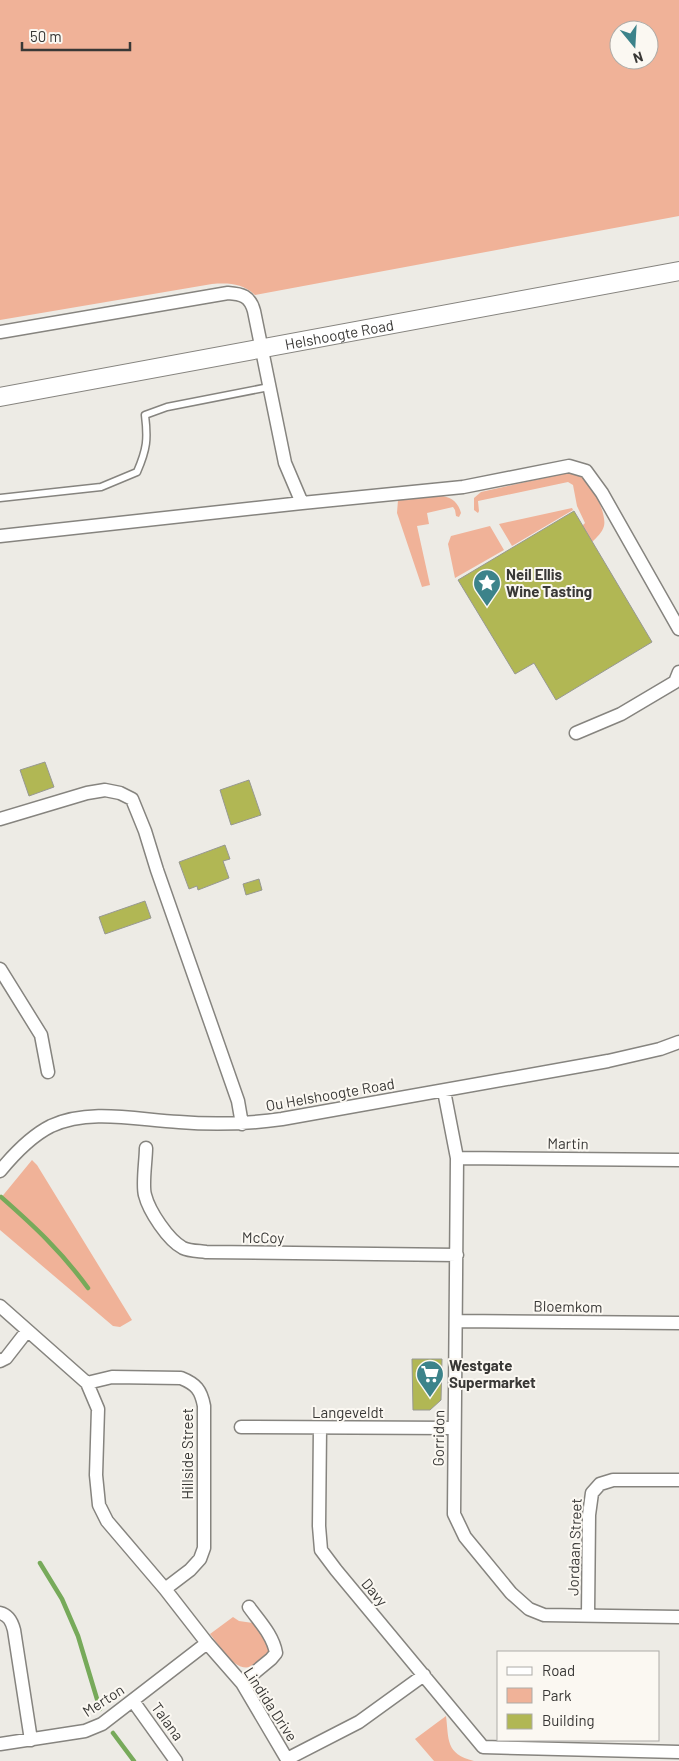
<svg xmlns="http://www.w3.org/2000/svg" width="679" height="1761" font-family="Barlow,sans-serif">
<style>
.green{fill:#f0b298;fill-rule:evenodd}
.lines{fill:none;stroke-linecap:round;stroke-linejoin:round}
.stream{stroke:#77aa5a;stroke-width:4.5}
.building{fill:#b1b754;stroke:#979892}
.service-casing{stroke:#86847f;stroke-width:9}
.minor-casing{stroke:#86847f;stroke-width:15}
.secondary-casing{stroke:#86847f;stroke-width:20}
.service{stroke:#fff;stroke-width:6}
.minor{stroke:#fff;stroke-width:12}
.secondary{stroke:#fff;stroke-width:18}
.labels{text-anchor:middle;dominant-baseline:central;stroke-width:4;stroke-linejoin:round;paint-order:stroke}
.street-label{font-size:15px;fill:#393836;stroke:#fbf8f2}
.poi-label{font-size:15px;font-weight:bold;fill:#393836;stroke:#fbf8f2;text-anchor:start}
</style>
<rect width="100%" height="100%" fill="#edebe5"/>
<path class="green" d="M 0,0 L 679,0 L 679,216 L 255,295 C 242,283 229,283 212,284 L 0,320 ZM 619,30 L 649,30 L 649,60 L 619,60 Z
M 566,473 C 572,473 577,473 582,476 C 592,481 607,515 604,526 C 602,533 597,537 592,542 L 582,526 L 585,523 L 577,506 L 573,485 L 568,482 L 478,501 L 479,511 L 478,513 L 474,510 L 474,498 L 481,492 Z
M 437,496 C 449,495 458,501 461,513 L 459,517 L 456,516 L 455,510 L 453,507 L 427,513 L 429,524 L 417,526 L 430,585 L 422,587 L 397,513 L 398,500 Z
M 572,508 L 573,510 L 512,546 L 499,524 Z
M 490,526 L 504,550 L 455,578 L 448,544 L 451,536 Z
M 32,1160 L 37,1165 L 132,1320 L 120,1327 L 113,1326 L 0,1230 L 0,1199 Z
M 233,1617 L 239,1621 L 253,1623 L 267,1640 L 271,1651 C 268,1656 262,1660 256,1664 C 237,1678 221,1647 210,1634 Z
M 446,1716 C 449,1739 445,1754 474,1761 L 434,1761 L 415,1739 Z"/>
<g class="lines">
<path class="stream" d="M 1,1197 C 35,1227 61,1251 88,1288
M 40,1563 L 62,1599 L 78,1636 L 100,1709
M 113,1733 L 134,1761"/>
</g>
<path class="building" d="M 574,511 L 652,642 L 556,700 L 534,663 L 515,674 L 458,580 Z
M 45,762 L 54,787 L 29,796 L 20,770 Z
M 249,780 L 261,815 L 231,825 L 220,790 Z
M 225,845 L 230,859 L 223,861 L 229,878 L 198,890 L 197,886 L 189,889 L 179,862 Z
M 259,879 L 262,890 L 246,895 L 243,884 Z
M 145,901 L 151,918 L 105,934 L 99,917 Z
M 412,1359 L 442,1359 L 441,1400 L 430,1410 L 413,1410 Z"/>
<g class="lines">
<g class="service-casing">
<path id="service" d="M 0,498 L 101,487 L 137,472 C 147,449 148,439 145,415 L 167,407 L 269,387"/>
</g>
<g class="minor-casing">
<path id="minor" d="M 0,332 L 228,293 C 242,294 250,296 254,311 L 285,463 L 302,503 L 463,487 L 569,466 L 586,471 L 602,493 L 679,629
M 0,536 L 302,503
M 576,733 L 621,714 L 675,682 L 679,672
M 0,819 L 87,793 L 105,790 L 120,793 L 132,799 L 145,831 L 157,870 L 238,1101 L 242,1124
M 0,969 L 41,1035 L 48,1072
M 444,1091 L 457,1158 L 454,1514 L 465,1537 L 511,1593 L 529,1609 L 544,1615 L 679,1617
M 146,1148 C 146,1160 142,1185 145,1195 C 149,1211 168,1240 183,1248 C 189,1251 199,1251 206,1252 L 457,1255
M 457,1158 L 679,1160
M 0,1171 C 14,1154 31,1136 51,1126 C 90,1108 138,1120 179,1122 C 215,1125 247,1124 282,1119 L 608,1061 L 660,1049 L 679,1042
M 0,1306 L 87,1383 L 98,1409 L 96,1475 L 99,1505 L 107,1521 L 165,1589 L 207,1643 L 242,1683 L 288,1761
M 456,1321 L 679,1323
M 0,1361 L 6,1358 L 27,1331
M 87,1383 L 112,1377 L 181,1378 C 196,1384 201,1390 204,1406 L 204,1548 L 200,1559 L 190,1570 L 165,1589
M 241,1427 L 454,1428
M 320,1428 L 319,1526 L 321,1550 L 336,1570 L 483,1747 L 679,1752
M 0,1613 C 9,1615 12,1622 14,1630 L 31,1740
M 588,1615 L 589,1515 L 592,1493 L 600,1484 L 613,1480 L 679,1480
M 242,1683 L 271,1659 L 276,1653 C 273,1635 259,1621 249,1607
M 133,1701 L 176,1761
M 0,1744 L 85,1731 L 102,1724 L 207,1643
M 287,1759 L 359,1722 L 424,1675"/>
</g>
<g class="secondary-casing">
<g id="secondary">
<path id="s1" d="M 0,397 L 679,271"/>
</g>
</g>
<use href="#service" class="service"/>
<use href="#minor" class="minor"/>
<use href="#secondary" class="secondary"/>
</g>
<defs>
<g id="sight-pin" transform="scale(1.4375)"><path d="M0 17L-7.5 6A9.5 9.5 0 1 1 7.5 6Z" fill="#3c838a" stroke="#fbf8f2"/><path d="M0-6L1.8-2.2L6-1.7L2.9 1.2L3.7 5.4L0 3.3L-3.7 5.4L-2.9 1.2L-6-1.7L-1.8-2.2Z" fill="#fff"/></g>
<g id="supermarket-pin" transform="scale(1.4375)"><path d="M0 17L-7.5 6A9.5 9.5 0 1 1 7.5 6Z" fill="#3c838a" stroke="#fbf8f2"/><path d="M-6-5.5h2.5l.6 2H6L4.5 2H-2.5L-4.4-4H-6ZM-1.5 3.2a1.3 1.3 0 1 0 .1 0ZM3 3.2a1.3 1.3 0 1 0 .1 0Z" fill="#fff"/></g>
</defs>
<g fill-rule="evenodd">
<use href="#sight-pin" x="487" y="583"/>
<use href="#supermarket-pin" x="430" y="1374"/>
</g>
<g class="labels">
<g class="street-label">
<text stroke="none"><textPath href="#s1" startOffset="345">Helshoogte Road</textPath></text>
<text transform="translate(330 1094) rotate(-10)">Ou Helshoogte Road</text>
<text transform="translate(568 1143) rotate(1)">Martin</text>
<text transform="translate(263 1237) rotate(1)">McCoy</text>
<text transform="translate(568 1306) rotate(1)">Bloemkom</text>
<text x="348" y="1412">Langeveldt</text>
<text transform="translate(438 1438) rotate(-89)">Gorridon</text>
<text transform="translate(187 1454) rotate(-90)">Hillside Street</text>
<text transform="translate(574 1547) rotate(-88)">Jordaan Street</text>
<text transform="translate(375 1592) rotate(50)">Davy</text>
<text transform="translate(103 1700) rotate(-33)">Merton</text>
<text transform="translate(271 1704) rotate(57)">Lindida Drive</text>
<text transform="translate(168 1721) rotate(54)">Talana</text>
</g>
<g class="poi-label">
<text x="506" y="574">Neil Ellis<tspan x="506" dy="17">Wine Tasting</tspan></text>
<text x="449" y="1365">Westgate<tspan x="449" dy="17">Supermarket</tspan></text>
</g>
</g>
<rect x="497" y="1651" width="162" height="90" fill="#fbf8f2" stroke="#adaba7"/>
<rect x="507" y="1667" width="25" height="8" fill="#ffffff" stroke="#adaba7"/>
<text x="542" y="1676" font-size="15" fill="#393836">Road</text>
<rect x="507" y="1688" width="25" height="15" fill="#f0b298" stroke="#adaba7"/>
<text x="542" y="1701" font-size="15" fill="#393836">Park</text>
<rect x="507" y="1714" width="25" height="15" fill="#b1b754" stroke="#adaba7"/>
<text x="542" y="1726" font-size="15" fill="#393836">Building</text>
<g transform="translate(634 45) rotate(162)"><circle r="24" fill="#fbf8f2" stroke="#adaba7"/>
<path d="M0-4L9 19L0 12L-9 19Z" fill="#3c838a"/>
<text y="-8" font-size="14" font-weight="bold" text-anchor="middle" fill="#393836">N</text>
</g>
<path d="M22 42v8h108v-8" fill="none" stroke="#393836" stroke-width="2.5"/>
<text x="30" y="42" font-size="15" fill="#393836" stroke="#fbf8f2" stroke-width="4" paint-order="stroke">50 m</text>
</svg>
